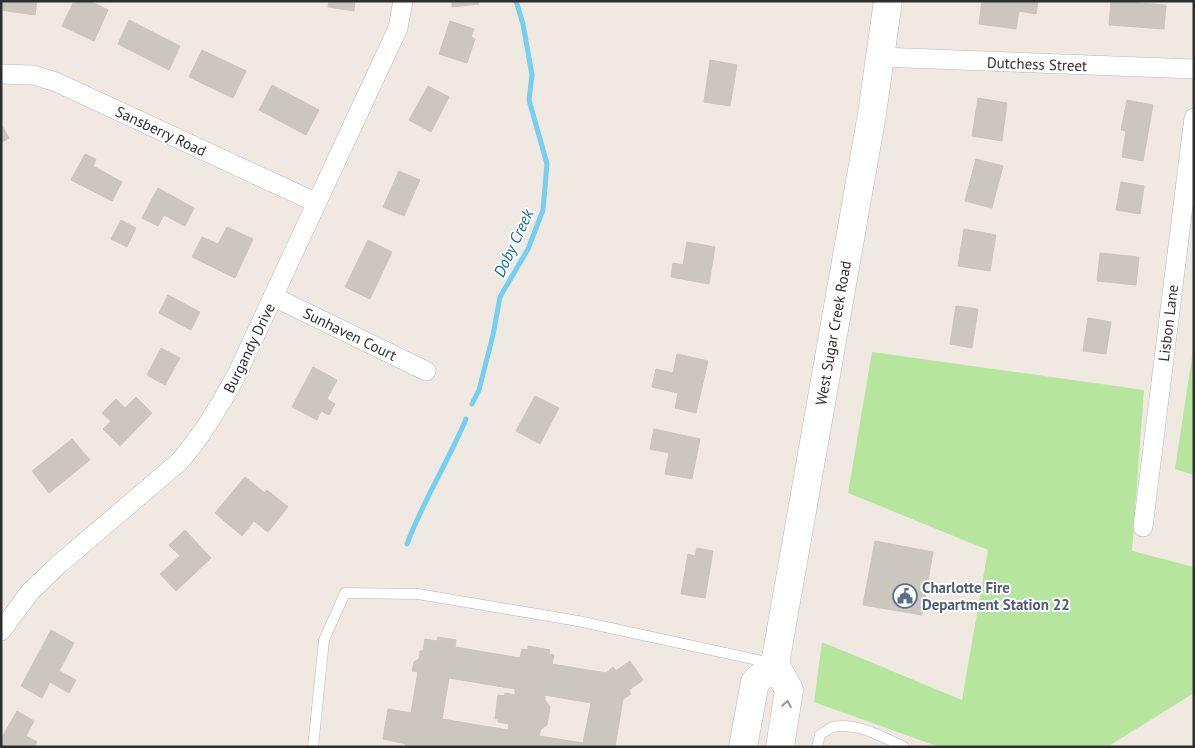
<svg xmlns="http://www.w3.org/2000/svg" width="1195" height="748" font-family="'PT Sans',sans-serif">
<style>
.green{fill:#b6e59e}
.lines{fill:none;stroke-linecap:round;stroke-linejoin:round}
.stream{stroke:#75cff0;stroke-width:5}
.building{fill:#cbc7bf;stroke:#cbc5ba;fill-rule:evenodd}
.lane-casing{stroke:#b4b7c1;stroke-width:11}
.street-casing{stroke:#b4b7c1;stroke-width:20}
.secondary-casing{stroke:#b4b7c1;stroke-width:29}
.lane{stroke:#fff;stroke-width:10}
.street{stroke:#fff;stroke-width:19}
.secondary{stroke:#fff;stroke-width:28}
.oneway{stroke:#969696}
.labels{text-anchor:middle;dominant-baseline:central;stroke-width:4;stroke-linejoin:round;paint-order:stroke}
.street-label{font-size:15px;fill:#2e2e2e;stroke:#fff}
.service-label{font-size:15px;font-weight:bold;fill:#4e5e75;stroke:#fff;text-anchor:start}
.water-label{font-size:16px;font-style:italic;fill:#0d6fa3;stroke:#fff}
</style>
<rect width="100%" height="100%" fill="#efe9e1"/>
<path class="green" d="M 1194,344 L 1194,475 L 1175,469 Z
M 872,352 L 1144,390 L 1132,551 L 1194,567 L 1194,693 L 1107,747 L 939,747 L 814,702 L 822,642 L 962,700 L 988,550 L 848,493 Z"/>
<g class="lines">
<path class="stream" d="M 472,404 L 479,390 L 493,335 L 500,297 L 528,249 L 543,210 L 547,164 L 529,100 L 532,75 L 523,24 L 516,1
M 407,544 C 423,501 448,462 466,419"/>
</g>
<path class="building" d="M 1,1 L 37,1 L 35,15 L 1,10 Z
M 74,1 L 90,1 L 108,10 L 94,41 L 62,26 Z
M 329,1 L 355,1 L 354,11 L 328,7 Z
M 452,1 L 478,1 L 479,4 L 452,7 Z
M 982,1 L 1038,1 L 1036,14 L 1019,11 L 1016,29 L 979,24 Z
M 1111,1 L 1166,5 L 1164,29 L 1109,25 Z
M 129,20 L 180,46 L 169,70 L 118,44 Z
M 450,21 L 474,29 L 471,37 L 475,39 L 467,63 L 439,54 Z
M 202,50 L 246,71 L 233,98 L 189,77 Z
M 710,60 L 737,65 L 730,106 L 704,102 Z
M 272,85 L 319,110 L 306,135 L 259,110 Z
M 428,86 L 449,97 L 431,132 L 409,120 Z
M 978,98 L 1007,103 L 1002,141 L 972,136 Z
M 1127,100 L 1153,105 L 1143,161 L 1122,157 L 1126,131 L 1121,130 Z
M 1,124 L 9,138 L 1,143 Z
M 85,154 L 96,159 L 93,166 L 122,182 L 112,201 L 71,180 Z
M 976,159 L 1003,166 L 992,208 L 965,201 Z
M 399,171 L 420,180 L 404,216 L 383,207 Z
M 1121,182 L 1144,186 L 1140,214 L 1116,210 Z
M 158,188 L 194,208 L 185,226 L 164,215 L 158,226 L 142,218 Z
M 121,220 L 136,228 L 127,247 L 111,239 Z
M 227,227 L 253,239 L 235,278 L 192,257 L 202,237 L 218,244 Z
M 964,229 L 996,235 L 990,271 L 958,266 Z
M 368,240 L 392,252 L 370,299 L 345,287 Z
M 687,242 L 715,247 L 709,284 L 671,277 L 673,263 L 683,265 Z
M 1100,253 L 1139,257 L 1136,285 L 1097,281 Z
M 168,295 L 200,312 L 191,330 L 159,313 Z
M 956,306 L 978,309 L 972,348 L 950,344 Z
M 1088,318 L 1111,322 L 1106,354 L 1083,351 Z
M 161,348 L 180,358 L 165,385 L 147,375 Z
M 677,354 L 708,361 L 696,413 L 675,408 L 678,393 L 652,387 L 656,369 L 673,373 Z
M 313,367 L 337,380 L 327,399 L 335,404 L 329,415 L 321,411 L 317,420 L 292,407 Z
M 535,396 L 559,408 L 540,444 L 516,431 Z
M 136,397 L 152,413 L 120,446 L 103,429 L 111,421 L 102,413 L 116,399 L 125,408 Z
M 654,429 L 700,439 L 692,479 L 665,474 L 669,453 L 650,449 Z
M 72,439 L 90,460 L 49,493 L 32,471 Z
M 245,477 L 265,493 L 267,490 L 288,507 L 268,532 L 254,521 L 242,536 L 215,513 Z
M 185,530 L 211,558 L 176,591 L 160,574 L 180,556 L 169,545 Z
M 875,541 L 933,552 L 922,615 L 863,605 Z
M 697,548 L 713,551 L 705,598 L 681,594 L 688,554 L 695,556 Z
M 51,630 L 74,643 L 59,671 L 76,680 L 69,693 L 50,682 L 42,698 L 21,686 Z
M 438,637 L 456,640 L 455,647 L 520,658 L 522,649 L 528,650 L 528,646 L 550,650 L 549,654 L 554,655 L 552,664 L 606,673 L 613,667 L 616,671 L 630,661 L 643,680 L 629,690 L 631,694 L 623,699 L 615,747 L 405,747 L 406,744 L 383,739 L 388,709 L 411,713 L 418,672 L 412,671 L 414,662 L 419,659 L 420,651 L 423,651 L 425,639 L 437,641 ZM 449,678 L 515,689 L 515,695 L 505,693 L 504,696 L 498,695 L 495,719 L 498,719 L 498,722 L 509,724 L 508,730 L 442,719 ZM 545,695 L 591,703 L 583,743 L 539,736 L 541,729 L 547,725 L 550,707 L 545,700 Z
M 17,711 L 34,721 L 26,736 L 37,742 L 34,747 L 1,747 L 1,739 Z"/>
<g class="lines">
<g class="lane-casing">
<path id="lane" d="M 313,747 L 324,640 L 345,593 L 418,594 L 578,621 L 772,663
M 817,747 L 820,735 C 824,732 829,728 833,727 C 857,722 883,737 904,747"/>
</g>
<g class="street-casing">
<path id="street" d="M 880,57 L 1194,69
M 1,74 L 33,75 L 56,82 L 317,203
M 274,297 L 426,371
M 1143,527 L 1194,118
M 1,631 L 30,592 L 57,566 L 179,462 C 203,435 221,404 238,372 L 398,28 L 403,1"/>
</g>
<g class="secondary-casing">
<path id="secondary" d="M 775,664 L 789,690 L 780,747
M 743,747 L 755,682 L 775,664 L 872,114 L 888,1"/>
</g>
<use href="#lane" class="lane"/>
<use href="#street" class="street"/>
<use href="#secondary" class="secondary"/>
</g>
<defs><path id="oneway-chevron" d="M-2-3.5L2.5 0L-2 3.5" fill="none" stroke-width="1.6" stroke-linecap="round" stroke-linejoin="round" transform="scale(1.25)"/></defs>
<use class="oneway" href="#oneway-chevron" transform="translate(787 704) rotate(-81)"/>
<defs>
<g id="civic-ring" transform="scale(1.25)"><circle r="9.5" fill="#fff" stroke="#5c6f8a" stroke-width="1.5"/><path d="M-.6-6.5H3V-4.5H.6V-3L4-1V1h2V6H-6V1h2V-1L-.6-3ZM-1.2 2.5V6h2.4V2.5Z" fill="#5c6f8a"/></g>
</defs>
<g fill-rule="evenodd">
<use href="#civic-ring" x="905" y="596"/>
</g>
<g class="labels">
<g class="street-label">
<text transform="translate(1037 64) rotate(2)">Dutchess Street</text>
<text transform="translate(161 131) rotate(25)">Sansberry Road</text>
<text transform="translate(1168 323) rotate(-83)">Lisbon Lane</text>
<text transform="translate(833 333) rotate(-80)">West Sugar Creek Road</text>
<text transform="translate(350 334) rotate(26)">Sunhaven Court</text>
<text transform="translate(249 348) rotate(-64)">Burgandy Drive</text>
</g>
<g class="service-label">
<text x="922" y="587">Charlotte Fire<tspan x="922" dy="17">Department Station 22</tspan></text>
</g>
<g class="water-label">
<text transform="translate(513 243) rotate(-65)">Doby Creek</text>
</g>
</g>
<rect width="1195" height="748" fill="none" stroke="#2e2e2e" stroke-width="5"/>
</svg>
